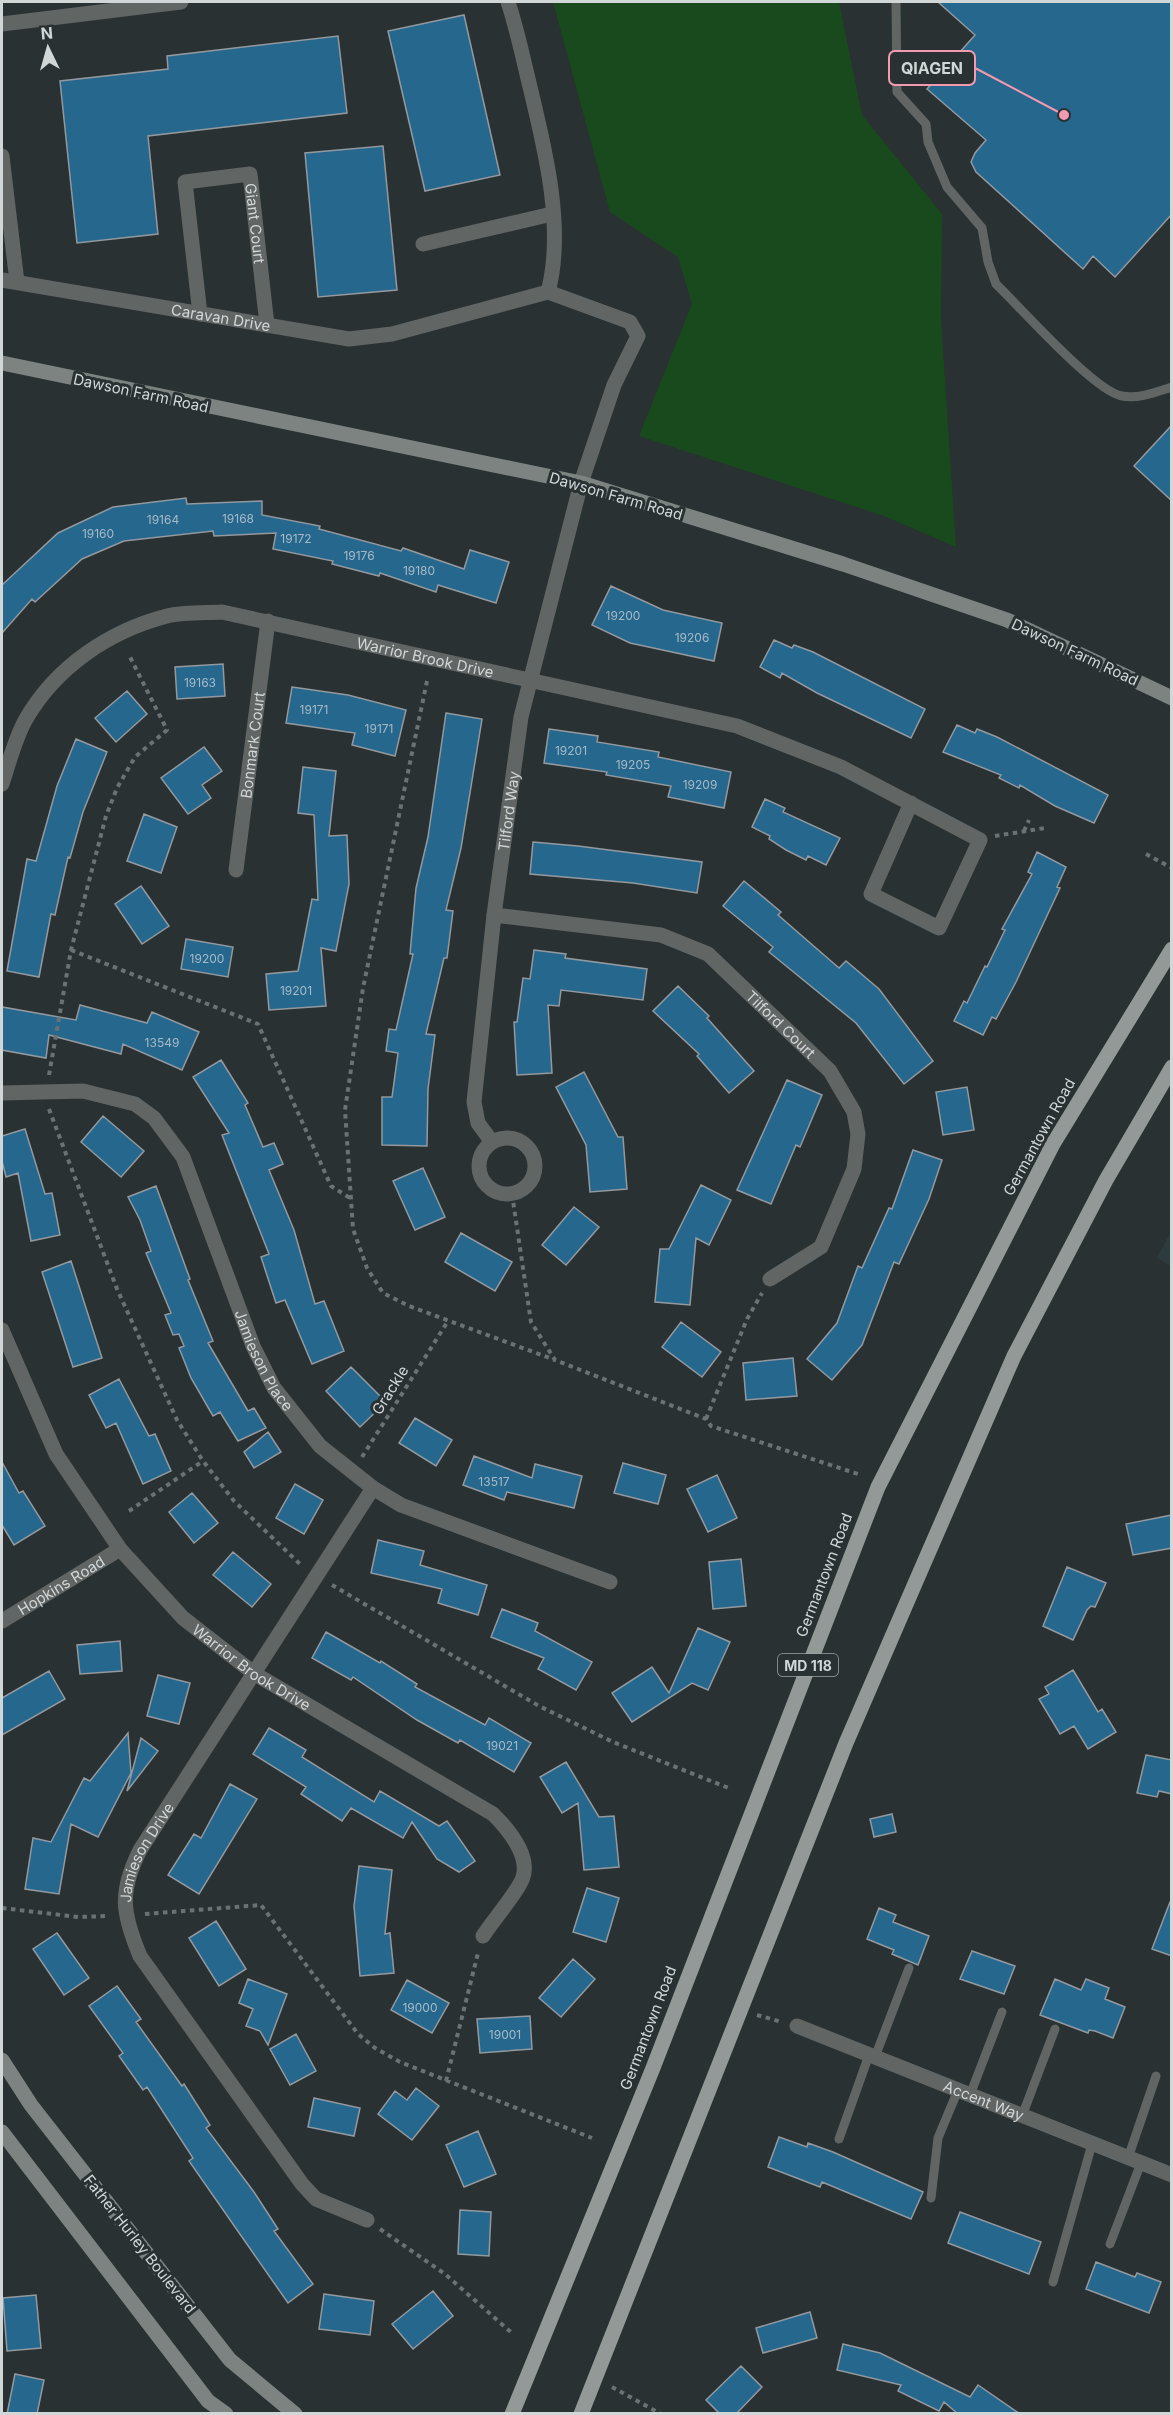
<svg xmlns="http://www.w3.org/2000/svg" width="1173" height="2415" font-family="Inter,sans-serif">
<style>
.built{fill:#2c3b3e}
.green{fill:#194a1d}
.building{fill:#26678e;stroke:#93999e;stroke-width:1.5}
.lines{fill:none;stroke-linecap:round;stroke-linejoin:round}
.path{stroke:#6c7273;stroke-width:4;stroke-dasharray:4.5 4.5;stroke-linecap:butt}
.lane{stroke:#616564;stroke-width:9}
.street{stroke:#616564;stroke-width:15}
.secondary{stroke:#7d8381;stroke-width:15}
.primary{stroke:#929997;stroke-width:15}
.labels{text-anchor:middle;dominant-baseline:central;stroke-width:6;stroke-linejoin:round;paint-order:stroke}
.number-label{font-size:12px;fill:#a6bac5}
.shield{fill:#293132;stroke:#9fa4a6;stroke-width:1.5}
.shield-label{font-size:14px;font-weight:bold;fill:#d1d6d7}
.street-label{font-size:15px;fill:#d1d6d7;stroke:#293132}
.leader{fill:none;stroke:#f29aaf;stroke-width:2}
.callout-dot{fill:#f29aaf;stroke:#293132;stroke-width:2}
.callout{fill:#293132;stroke:#f29aaf;stroke-width:2}
.callout-label{font-size:16px;text-anchor:middle;font-weight:bold;fill:#d1d6d7}
</style>
<rect width="100%" height="100%" fill="#293132"/>
<path class="built" d="M 1171,1231 L 1171,1267 L 1157,1258 Z"/>
<path class="green" d="M 553,2 L 839,2 L 862,115 L 942,214 L 941,320 L 956,547 L 884,516 L 639,436 L 692,304 L 678,257 L 610,212 Z"/>
<path class="building" d="M 938,2 L 1172,2 L 1172,214 L 1115,277 L 1093,256 L 1083,269 L 976,172 L 971,162 L 975,153 L 986,140 L 927,89 L 975,35 Z
M 464,15 L 500,175 L 425,191 L 388,31 Z
M 338,36 L 347,113 L 148,136 L 158,234 L 77,243 L 60,81 L 168,69 L 167,56 Z
M 383,146 L 397,290 L 318,297 L 305,153 Z
M 1172,425 L 1172,501 L 1134,466 Z
M 186,498 L 187,504 L 262,501 L 262,515 L 320,526 L 319,529 L 401,551 L 403,548 L 464,569 L 470,550 L 509,562 L 496,603 L 438,585 L 436,592 L 380,573 L 379,576 L 332,564 L 333,561 L 273,549 L 276,533 L 214,536 L 213,531 L 124,541 L 82,559 L 35,602 L 32,599 L 2,633 L 2,585 L 58,533 L 113,507 Z
M 611,586 L 663,610 L 722,623 L 714,661 L 630,643 L 592,625 Z
M 774,640 L 792,648 L 794,645 L 813,652 L 925,709 L 911,738 L 817,693 L 782,673 L 780,678 L 760,667 Z
M 223,664 L 225,696 L 177,699 L 175,667 Z
M 292,687 L 348,695 L 406,710 L 395,756 L 352,745 L 355,733 L 286,723 Z
M 127,691 L 147,714 L 116,742 L 95,718 Z
M 446,713 L 482,719 L 461,848 L 446,910 L 453,911 L 447,958 L 444,958 L 426,1034 L 435,1035 L 428,1089 L 427,1146 L 382,1145 L 382,1097 L 392,1097 L 398,1053 L 386,1051 L 389,1029 L 396,1030 L 413,954 L 410,954 L 416,888 L 428,837 Z
M 957,725 L 975,733 L 977,729 L 997,737 L 1108,795 L 1094,823 L 1055,806 L 1020,785 L 1019,788 L 999,778 L 1001,775 L 943,752 Z
M 549,729 L 598,736 L 597,742 L 659,752 L 658,757 L 731,772 L 724,808 L 668,797 L 671,786 L 606,775 L 607,772 L 544,763 Z
M 76,739 L 107,752 L 83,812 L 70,858 L 68,857 L 55,915 L 51,914 L 39,977 L 7,971 L 27,859 L 36,861 L 57,786 Z
M 204,747 L 222,771 L 202,785 L 211,798 L 188,814 L 161,778 Z
M 303,767 L 336,771 L 329,836 L 347,835 L 349,884 L 336,951 L 321,948 L 326,1006 L 269,1010 L 266,974 L 298,971 L 312,899 L 318,900 L 314,815 L 298,813 Z
M 765,799 L 785,808 L 783,812 L 840,838 L 826,865 L 808,856 L 806,860 L 786,850 L 769,839 L 770,836 L 752,827 Z
M 144,814 L 177,827 L 161,873 L 127,861 Z
M 533,842 L 578,846 L 702,862 L 697,893 L 633,883 L 530,874 Z
M 1037,852 L 1066,867 L 1057,887 L 1060,888 L 1016,982 L 996,1019 L 992,1017 L 983,1035 L 954,1021 L 964,1001 L 967,1003 L 985,966 L 987,967 L 1005,930 L 1002,929 L 1032,874 L 1028,872 Z
M 744,881 L 781,912 L 778,915 L 839,968 L 846,961 L 879,989 L 933,1061 L 904,1084 L 856,1023 L 769,952 L 773,947 L 723,906 Z
M 141,886 L 169,926 L 142,944 L 115,904 Z
M 186,939 L 233,947 L 228,977 L 181,969 Z
M 534,950 L 566,954 L 565,958 L 647,969 L 643,1000 L 561,990 L 559,1006 L 548,1005 L 552,1073 L 517,1075 L 514,1022 L 517,1022 L 523,978 L 530,979 Z
M 678,986 L 709,1016 L 707,1018 L 754,1071 L 729,1093 L 697,1056 L 699,1054 L 653,1011 Z
M 80,1005 L 147,1023 L 152,1012 L 199,1032 L 182,1070 L 123,1044 L 121,1054 L 49,1035 L 46,1058 L 2,1050 L 2,1007 L 76,1020 Z
M 221,1060 L 248,1103 L 245,1105 L 263,1147 L 274,1143 L 283,1164 L 269,1170 L 294,1230 L 315,1304 L 324,1301 L 344,1351 L 312,1364 L 285,1300 L 276,1303 L 261,1257 L 269,1254 L 222,1135 L 229,1133 L 193,1077 Z
M 584,1072 L 618,1137 L 623,1137 L 627,1189 L 590,1192 L 586,1145 L 556,1087 Z
M 787,1080 L 822,1095 L 800,1147 L 796,1145 L 771,1204 L 737,1190 Z
M 967,1087 L 974,1130 L 943,1135 L 936,1092 Z
M 103,1116 L 144,1151 L 121,1177 L 81,1142 Z
M 25,1129 L 45,1194 L 52,1193 L 60,1235 L 31,1241 L 18,1173 L 6,1177 L 2,1161 L 2,1136 Z
M 913,1150 L 942,1160 L 929,1199 L 899,1264 L 894,1262 L 862,1345 L 832,1380 L 807,1359 L 837,1323 L 858,1266 L 862,1268 L 889,1208 L 892,1209 Z
M 423,1168 L 445,1217 L 415,1230 L 393,1181 Z
M 701,1185 L 731,1200 L 709,1245 L 696,1238 L 690,1305 L 655,1302 L 660,1249 L 669,1249 Z
M 156,1186 L 190,1279 L 188,1280 L 213,1341 L 208,1343 L 248,1411 L 254,1408 L 266,1428 L 238,1441 L 220,1412 L 213,1416 L 191,1378 L 179,1348 L 184,1346 L 179,1334 L 173,1335 L 165,1315 L 171,1313 L 146,1253 L 151,1251 L 140,1220 L 128,1197 Z
M 574,1207 L 599,1227 L 566,1265 L 542,1245 Z
M 461,1233 L 512,1262 L 495,1291 L 445,1262 Z
M 71,1261 L 102,1358 L 73,1367 L 42,1272 Z
M 681,1322 L 721,1352 L 702,1377 L 662,1347 Z
M 793,1358 L 797,1396 L 746,1400 L 743,1363 Z
M 351,1367 L 386,1402 L 360,1427 L 326,1391 Z
M 119,1379 L 149,1436 L 155,1434 L 171,1471 L 143,1484 L 116,1423 L 106,1428 L 89,1395 Z
M 415,1418 L 452,1440 L 436,1466 L 399,1443 Z
M 268,1432 L 281,1452 L 254,1468 L 244,1452 Z
M 474,1456 L 532,1478 L 535,1464 L 582,1476 L 574,1508 L 507,1492 L 504,1500 L 463,1485 Z
M 2,1462 L 19,1493 L 23,1491 L 45,1526 L 14,1545 L 2,1525 Z
M 623,1463 L 666,1475 L 658,1504 L 614,1493 Z
M 717,1475 L 737,1518 L 708,1532 L 687,1489 Z
M 295,1484 L 323,1500 L 304,1534 L 276,1518 Z
M 192,1493 L 218,1523 L 194,1543 L 169,1512 Z
M 1172,1515 L 1172,1548 L 1133,1555 L 1126,1524 Z
M 378,1540 L 424,1551 L 420,1565 L 487,1585 L 478,1615 L 438,1603 L 442,1589 L 371,1573 Z
M 233,1552 L 271,1584 L 252,1607 L 213,1575 Z
M 741,1559 L 746,1606 L 713,1609 L 709,1562 Z
M 1067,1567 L 1106,1583 L 1095,1607 L 1091,1606 L 1087,1610 L 1073,1640 L 1043,1626 Z
M 502,1609 L 538,1623 L 535,1631 L 592,1662 L 576,1690 L 538,1669 L 544,1658 L 491,1637 Z
M 698,1628 L 730,1642 L 708,1690 L 692,1683 L 632,1722 L 612,1693 L 652,1667 L 669,1693 Z
M 326,1632 L 380,1663 L 381,1661 L 417,1684 L 415,1687 L 485,1725 L 489,1718 L 531,1743 L 514,1772 L 460,1740 L 458,1743 L 417,1720 L 353,1677 L 351,1680 L 312,1658 Z
M 120,1641 L 122,1671 L 80,1674 L 77,1645 Z
M 1073,1670 L 1098,1712 L 1102,1709 L 1116,1732 L 1088,1749 L 1074,1726 L 1060,1734 L 1039,1699 L 1049,1694 L 1045,1687 Z
M 49,1671 L 65,1699 L 2,1735 L 2,1698 Z
M 158,1675 L 190,1683 L 179,1724 L 147,1716 Z
M 269,1728 L 306,1750 L 302,1757 L 374,1802 L 380,1791 L 439,1826 L 447,1821 L 475,1861 L 459,1872 L 437,1859 L 412,1822 L 403,1838 L 351,1808 L 342,1821 L 301,1794 L 306,1787 L 253,1754 Z
M 128,1733 L 131,1773 L 98,1837 L 71,1824 L 59,1894 L 25,1889 L 33,1838 L 51,1842 L 84,1778 L 90,1781 Z
M 141,1738 L 158,1751 L 127,1791 Z
M 1146,1755 L 1172,1760 L 1172,1794 L 1159,1791 L 1157,1797 L 1137,1793 Z
M 566,1762 L 599,1817 L 614,1816 L 619,1867 L 584,1870 L 578,1803 L 562,1813 L 540,1777 Z
M 230,1784 L 257,1799 L 199,1894 L 168,1875 L 194,1834 L 201,1838 Z
M 892,1814 L 896,1832 L 874,1837 L 870,1819 Z
M 359,1866 L 392,1870 L 385,1934 L 390,1933 L 394,1973 L 360,1976 L 354,1906 Z
M 587,1888 L 619,1898 L 606,1942 L 573,1932 Z
M 1170,1902 L 1172,1902 L 1172,1956 L 1152,1949 Z
M 879,1908 L 896,1915 L 893,1922 L 929,1936 L 918,1965 L 892,1954 L 894,1950 L 867,1939 Z
M 216,1921 L 246,1969 L 219,1986 L 189,1938 Z
M 57,1933 L 89,1978 L 64,1995 L 33,1949 Z
M 972,1951 L 1015,1966 L 1004,1994 L 960,1979 Z
M 573,1959 L 595,1979 L 561,2017 L 539,1998 Z
M 248,1979 L 287,1994 L 268,2045 L 260,2031 L 246,2026 L 253,2009 L 239,2003 Z
M 1055,1979 L 1081,1990 L 1086,1979 L 1109,1988 L 1105,1999 L 1125,2007 L 1113,2038 L 1095,2031 L 1089,2030 L 1088,2033 L 1040,2015 Z
M 407,1980 L 449,2003 L 432,2033 L 391,2010 Z
M 117,1986 L 141,2019 L 136,2022 L 182,2086 L 184,2084 L 210,2125 L 206,2128 L 254,2192 L 278,2229 L 274,2231 L 313,2284 L 288,2303 L 189,2161 L 193,2158 L 147,2087 L 143,2090 L 119,2056 L 123,2053 L 89,2006 Z
M 530,2016 L 532,2049 L 480,2053 L 477,2019 Z
M 296,2034 L 316,2071 L 290,2085 L 270,2049 Z
M 416,2088 L 439,2106 L 412,2140 L 378,2114 L 395,2091 L 407,2100 Z
M 314,2098 L 360,2108 L 354,2136 L 308,2127 Z
M 478,2131 L 496,2174 L 464,2187 L 446,2145 Z
M 779,2137 L 807,2147 L 808,2143 L 833,2152 L 923,2192 L 911,2219 L 822,2182 L 820,2187 L 768,2167 Z
M 460,2210 L 491,2212 L 489,2256 L 458,2254 Z
M 960,2212 L 1041,2242 L 1029,2274 L 948,2243 Z
M 1096,2262 L 1135,2277 L 1137,2273 L 1161,2282 L 1149,2313 L 1086,2289 Z
M 433,2291 L 453,2316 L 413,2349 L 392,2324 Z
M 324,2294 L 374,2301 L 370,2335 L 319,2329 Z
M 36,2295 L 41,2348 L 7,2351 L 3,2298 Z
M 810,2312 L 817,2338 L 763,2353 L 756,2328 Z
M 843,2344 L 880,2353 L 970,2397 L 978,2385 L 1020,2414 L 958,2414 L 944,2402 L 939,2411 L 898,2391 L 901,2385 L 837,2370 Z
M 741,2366 L 762,2387 L 736,2414 L 720,2414 L 706,2400 Z
M 15,2374 L 44,2380 L 37,2414 L 7,2414 Z"/>
<g class="lines">
<path class="path" d="M 427,681 L 363,988 L 345,1110 L 353,1229 L 367,1268 L 383,1293 L 409,1306 L 555,1360
M 1024,831 L 1029,820
M 995,836 L 1045,828
M 1146,854 L 1172,868
M 71,950 L 258,1024 L 331,1186 L 350,1198
M 49,1075 L 71,950 L 106,816 L 117,788 L 135,757 L 167,730 L 129,655
M 49,1109 L 117,1289 L 177,1420 L 203,1461 L 234,1501 L 302,1566
M 512,1194 L 531,1322 L 555,1360 L 706,1419 L 711,1426 L 858,1474
M 706,1419 L 747,1319 L 762,1293
M 362,1457 L 448,1321
M 129,1511 L 203,1461
M 332,1585 L 539,1706 L 613,1742 L 731,1789
M 2,1908 L 78,1917 L 108,1916
M 145,1914 L 261,1905 L 358,2034 L 375,2048 L 400,2062 L 592,2138
M 757,2015 L 782,2022
M 446,2081 L 478,1953
M 380,2229 L 445,2274 L 513,2334
M 612,2387 L 661,2414"/>
<path class="lane" d="M 896,2 L 897,92 L 926,124 L 928,142 L 947,187 L 982,228 L 988,262 L 996,284 C 1020,307 1095,392 1122,396 C 1139,399 1156,392 1172,387
M 875,2057 L 909,1968
M 970,2095 L 1002,2012
M 1022,2116 L 1055,2029
M 839,2139 L 869,2055
M 1128,2158 L 1156,2076
M 931,2198 L 938,2138 L 958,2090
M 1110,2244 L 1141,2163
M 1053,2282 L 1092,2144"/>
<g class="street">
<path d="M 2,24 L 181,2"/>
<path d="M 2,156 L 17,282"/>
<path d="M 423,244 L 552,214"/>
<path id="s1" d="M 2,280 L 349,339 L 392,334 L 548,292 C 565,229 545,149 530,87 C 523,58 517,29 508,2"/>
<path id="s2" d="M 200,314 L 185,182 L 250,174 L 267,325"/>
<path id="s3" d="M 2,784 C 9,763 15,738 26,719 C 56,667 109,631 167,616 C 184,612 205,613 222,612 L 737,726 L 841,767 L 980,840 L 939,928 L 871,894 L 911,803"/>
<path id="s4" d="M 236,870 L 268,621"/>
<path id="s5" d="M 494,915 L 661,935 L 708,954 L 830,1071 L 854,1112 L 858,1134 L 854,1169 L 821,1247 L 770,1279"/>
<path id="s6" d="M 2,1093 L 83,1091 L 135,1104 L 154,1118 L 183,1157 L 253,1346 L 274,1388 L 320,1446 L 373,1488 L 401,1505 L 610,1582"/>
<circle cx="507" cy="1166" r="28"/>
<path id="s7" d="M 492,1142 L 478,1123 L 474,1102 L 494,915 L 521,717 L 581,483 L 614,385 L 638,336 L 630,322 L 548,292"/>
<path id="s8" d="M 2,1330 L 56,1454 L 120,1549 L 183,1618 L 255,1674 L 493,1814 C 507,1828 530,1855 523,1877 C 520,1889 491,1923 483,1936"/>
<path id="s9" d="M 2,1621 L 120,1549"/>
<path id="s10" d="M 797,2026 L 1172,2175"/>
<path id="s11" d="M 367,2220 L 316,2199 L 302,2184 L 140,1956 C 122,1913 119,1892 140,1850 L 373,1488"/>
</g>
<path class="secondary" d="M 2,363 L 581,483 L 843,564 L 1007,620 L 1172,698
M 2,2060 L 31,2105 L 230,2360 L 295,2414
M 2,2132 L 208,2401 L 226,2414"/>
<path class="primary" d="M 512,2414 L 653,2068 L 878,1487 L 1053,1144 L 1172,949
M 581,2414 L 846,1743 L 920,1572 L 1014,1356 L 1106,1180 L 1172,1067"/>
</g>
<g class="labels">
<g class="number-label">
<text x="238" y="518">19168</text>
<text x="163" y="519">19164</text>
<text x="98" y="533">19160</text>
<text x="296" y="538">19172</text>
<text x="359" y="555">19176</text>
<text x="419" y="570">19180</text>
<text x="623" y="615">19200</text>
<text x="692" y="637">19206</text>
<text x="200" y="682">19163</text>
<text x="314" y="709">19171</text>
<text x="379" y="728">19171</text>
<text x="571" y="750">19201</text>
<text x="633" y="764">19205</text>
<text x="700" y="784">19209</text>
<text x="207" y="958">19200</text>
<text x="296" y="990">19201</text>
<text x="162" y="1042">13549</text>
<text x="494" y="1481">13517</text>
<text x="502" y="1745">19021</text>
<text x="420" y="2007">19000</text>
<text x="505" y="2034">19001</text>
</g>
<rect class="shield" x="778" y="1654" width="60" height="22" rx="4.5"/>
<g class="shield-label">
<text x="808" y="1665">MD 118</text>
</g>
<g class="street-label">
<text stroke="none"><textPath href="#s2" startOffset="248">Giant Court</textPath></text>
<text stroke="none"><textPath href="#s1" startOffset="222">Caravan Drive</textPath></text>
<text transform="translate(141 393) rotate(12)">Dawson Farm Road</text>
<text transform="translate(616 496) rotate(16)">Dawson Farm Road</text>
<text transform="translate(1075 652) rotate(25)">Dawson Farm Road</text>
<text stroke="none"><textPath href="#s3" startOffset="512">Warrior Brook Drive</textPath></text>
<text stroke="none"><textPath href="#s4" startOffset="126">Bonmark Court</textPath></text>
<text stroke="none"><textPath href="#s7" startOffset="338">Tilford Way</textPath></text>
<text stroke="none"><textPath href="#s5" startOffset="320">Tilford Court</textPath></text>
<text transform="translate(1039 1137) rotate(-61)">Germantown Road</text>
<text stroke="none"><textPath href="#s6" startOffset="426">Jamieson Place</textPath></text>
<text transform="translate(390 1390) rotate(-58)">Grackle</text>
<text transform="translate(824 1575) rotate(-69)">Germantown Road</text>
<text stroke="none"><textPath href="#s9" startOffset="69">Hopkins Road</textPath></text>
<text stroke="none"><textPath href="#s8" startOffset="428">Warrior Brook Drive</textPath></text>
<text stroke="none"><textPath href="#s11" startOffset="466">Jamieson Drive</textPath></text>
<text transform="translate(648 2028) rotate(-69)">Germantown Road</text>
<text stroke="none"><textPath href="#s10" startOffset="201">Accent Way</textPath></text>
<text transform="translate(140 2244) rotate(52)">Father Hurley Boulevard</text>
</g>
</g>
<path class="leader" d="M1064 115L975 68"/>
<circle class="callout-dot" cx="1064" cy="115" r="6"/>
<rect class="callout" x="889" y="51" width="86" height="34" rx="6"/>
<g class="callout-label">
<text x="932" y="74">QIAGEN</text>
</g>
<rect width="1173" height="2415" fill="none" stroke="#d1d6d7" stroke-width="6"/>
<g transform="translate(48 48) rotate(355)" stroke="#293132" stroke-width="4.5" paint-order="stroke">
<path d="M0-4.5L10 22L0 15L-10 22Z" fill="#d1d6d7"/>
<text y="-9" font-size="16" font-weight="bold" text-anchor="middle" fill="#d1d6d7">N</text>
</g>
</svg>
